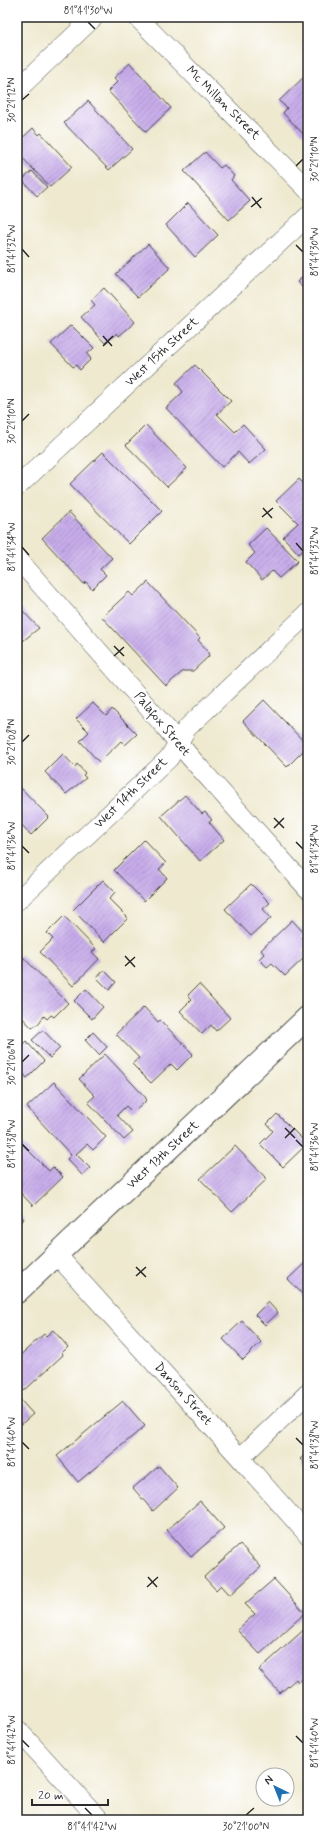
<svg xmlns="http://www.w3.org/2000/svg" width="325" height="1837" font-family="Mynerve,sans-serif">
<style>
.building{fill:url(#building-hatch)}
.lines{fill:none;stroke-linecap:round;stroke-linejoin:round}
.minor-casing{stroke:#484844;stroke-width:20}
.tertiary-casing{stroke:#484844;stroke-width:24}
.minor{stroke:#fff;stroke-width:19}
.tertiary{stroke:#fff;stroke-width:22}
.ticks{fill:none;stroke:#2b2b2b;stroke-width:1.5}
.labels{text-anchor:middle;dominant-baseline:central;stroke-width:3;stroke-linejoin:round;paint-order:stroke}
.street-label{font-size:13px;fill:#2b2b2b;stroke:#fff}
.neatline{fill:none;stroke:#2b2b2b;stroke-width:1.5}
.ticks-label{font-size:10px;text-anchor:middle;fill:#2b2b2b}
</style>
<defs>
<pattern id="building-hatch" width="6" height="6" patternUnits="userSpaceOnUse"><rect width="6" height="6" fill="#c7acea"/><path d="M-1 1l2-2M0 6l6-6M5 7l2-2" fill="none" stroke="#a28cbe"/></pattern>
</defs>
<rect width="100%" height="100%" fill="#fff"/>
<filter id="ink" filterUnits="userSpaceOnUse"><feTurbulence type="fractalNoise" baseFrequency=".025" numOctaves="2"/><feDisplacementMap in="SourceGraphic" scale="8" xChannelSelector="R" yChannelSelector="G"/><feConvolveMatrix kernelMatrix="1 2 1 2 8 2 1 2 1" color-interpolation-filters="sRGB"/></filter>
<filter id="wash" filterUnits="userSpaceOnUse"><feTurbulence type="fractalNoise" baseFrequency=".012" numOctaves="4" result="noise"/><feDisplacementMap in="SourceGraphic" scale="16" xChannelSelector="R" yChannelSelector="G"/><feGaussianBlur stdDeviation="0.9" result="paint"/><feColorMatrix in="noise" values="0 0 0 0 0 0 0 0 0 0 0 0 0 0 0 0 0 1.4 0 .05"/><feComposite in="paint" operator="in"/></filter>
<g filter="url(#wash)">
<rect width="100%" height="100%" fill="#eee9cf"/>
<g id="blocks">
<path class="building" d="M 130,63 L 171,108 L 146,132 L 108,91 L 118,81 L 114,78 Z
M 308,73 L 308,139 L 283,113 L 287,108 L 279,101 Z
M 88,101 L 132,149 L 109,170 L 64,123 Z
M 33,128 L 39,135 L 41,133 L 72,167 L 50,187 L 19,154 L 23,150 L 17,143 Z
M 205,152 L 220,168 L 224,165 L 234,176 L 231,180 L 250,201 L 229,220 L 184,171 Z
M 32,171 L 47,187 L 37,196 L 22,180 Z
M 188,203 L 218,235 L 195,257 L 166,225 Z
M 148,244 L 170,268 L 138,297 L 116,274 Z
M 308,272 L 308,293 L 297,282 Z
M 104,288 L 135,322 L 119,336 L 117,333 L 105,343 L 81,317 L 95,305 L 91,300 Z
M 71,325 L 94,348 L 87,354 L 91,359 L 80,370 L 76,365 L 73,367 L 51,344 Z
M 195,365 L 231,401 L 217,414 L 235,432 L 243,424 L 266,449 L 249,464 L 238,452 L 222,467 L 166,408 L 183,392 L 176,383 Z
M 146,425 L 187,468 L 167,487 L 126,445 Z
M 103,452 L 162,511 L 129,544 L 70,484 Z
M 299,479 L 308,488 L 308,546 L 299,554 L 283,537 L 298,523 L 276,501 Z
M 69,512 L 112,558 L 100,569 L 106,575 L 92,589 L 86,582 L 84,584 L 42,538 Z
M 266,528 L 298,561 L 279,578 L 272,571 L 262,580 L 246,562 L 255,553 L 248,545 Z
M 148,582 L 200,638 L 198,640 L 207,650 L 209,656 L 193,671 L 183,671 L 166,686 L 102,617 L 129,592 L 133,596 Z
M 17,605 L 39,628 L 19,644 L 17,642 Z
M 264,700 L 308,746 L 287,767 L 243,721 Z
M 93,703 L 106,716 L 112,709 L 137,734 L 125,745 L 121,741 L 99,762 L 80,741 L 89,732 L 76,719 Z
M 63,754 L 75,767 L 77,764 L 85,773 L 83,775 L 86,778 L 66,794 L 45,772 Z
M 17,784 L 49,817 L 31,835 L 20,823 L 17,826 Z
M 185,795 L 202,814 L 205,812 L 212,820 L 209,822 L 224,840 L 200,861 L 161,816 Z
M 144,840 L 166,863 L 159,869 L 167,878 L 144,901 L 114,870 Z
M 103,880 L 115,892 L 109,899 L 128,918 L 104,942 L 73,910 Z
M 251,884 L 270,903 L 263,909 L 271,918 L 251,936 L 225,909 Z
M 64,916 L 96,949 L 92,952 L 99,959 L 73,986 L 40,952 L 53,939 L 47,933 Z
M 292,920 L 305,934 L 302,937 L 308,943 L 308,946 L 303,951 L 307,955 L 285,976 L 272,963 L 267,967 L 259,959 L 264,954 L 261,950 Z
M 21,955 L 68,1003 L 54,1017 L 51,1015 L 47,1019 L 44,1016 L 38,1024 L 32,1028 L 17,1012 L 17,959 Z
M 104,970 L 116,982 L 109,990 L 97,978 Z
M 199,984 L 230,1018 L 216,1031 L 211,1025 L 202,1034 L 180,1011 L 192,999 L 188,995 Z
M 86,989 L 103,1007 L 92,1019 L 74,1001 Z
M 144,1007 L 158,1022 L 160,1020 L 193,1054 L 177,1070 L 171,1064 L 151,1083 L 132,1064 L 139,1058 L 116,1034 Z
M 43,1030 L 60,1048 L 50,1058 L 32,1040 Z
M 93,1032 L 107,1047 L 99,1055 L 85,1040 Z
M 26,1041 L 44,1061 L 27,1078 L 17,1067 L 17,1050 Z
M 105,1054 L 146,1098 L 145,1102 L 135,1111 L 134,1110 L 132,1112 L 126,1106 L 117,1115 L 133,1132 L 124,1140 L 88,1102 L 95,1096 L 79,1079 Z
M 54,1082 L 106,1137 L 93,1150 L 87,1144 L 76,1154 L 90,1168 L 82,1175 L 67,1159 L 71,1155 L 27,1107 Z
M 277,1114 L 307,1144 L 283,1167 L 260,1144 L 273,1131 L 267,1124 Z
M 17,1139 L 49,1171 L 53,1167 L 63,1177 L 33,1206 L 17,1189 L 17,1161 L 20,1158 L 17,1154 Z
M 235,1146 L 267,1179 L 232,1212 L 200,1179 Z
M 17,1212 L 24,1219 L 17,1225 Z
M 308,1260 L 308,1300 L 288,1279 Z
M 268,1302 L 278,1313 L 265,1325 L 255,1315 Z
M 242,1321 L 261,1342 L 243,1360 L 223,1339 Z
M 53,1330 L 68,1347 L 62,1353 L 63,1355 L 24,1391 L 17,1383 L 17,1358 L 44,1334 L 46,1336 Z
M 17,1396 L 33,1414 L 17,1428 Z
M 123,1401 L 145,1426 L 78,1482 L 57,1456 Z
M 308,1452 L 308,1467 L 300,1459 Z
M 159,1466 L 178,1488 L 153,1511 L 133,1488 Z
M 200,1501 L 224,1528 L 191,1557 L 167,1530 Z
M 240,1544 L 261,1567 L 230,1595 L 221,1585 L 216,1590 L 204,1577 Z
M 274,1579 L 305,1613 L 260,1654 L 237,1630 L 255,1614 L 245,1604 Z
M 308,1626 L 308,1674 L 298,1682 L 296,1679 L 280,1693 L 259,1670 Z"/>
</g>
</g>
<g filter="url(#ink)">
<use href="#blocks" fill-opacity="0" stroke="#484844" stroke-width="1"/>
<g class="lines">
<g class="minor-casing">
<path id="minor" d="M 137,17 L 308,190
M 17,90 L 94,17
M 17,487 L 308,216
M 17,558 L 166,728 L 190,757 L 308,889
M 17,901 L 169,758 L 187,728 L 308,613
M 57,1255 L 240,1458 L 308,1535
M 240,1458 L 308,1393
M 17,1729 L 100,1820"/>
</g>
<g class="tertiary-casing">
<path id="tertiary" d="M 17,1292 L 308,1017"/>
</g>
<use href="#minor" class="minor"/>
<use href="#tertiary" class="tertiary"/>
</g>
</g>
<path class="ticks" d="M 88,22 L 95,29M 22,100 L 29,94M 296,166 L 303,159M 252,197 L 261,208M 251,207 L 262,198M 296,245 L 303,252M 22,249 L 29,257M 103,336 L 112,346M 103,346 L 113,336M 22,421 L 29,414M 263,508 L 272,518M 262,517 L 273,508M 296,543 L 303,551M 22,547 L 29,555M 114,646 L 124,656M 114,656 L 124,647M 22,742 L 29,735M 274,818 L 284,828M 274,828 L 284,818M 296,842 L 303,849M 22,846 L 29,853M 125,956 L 135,967M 125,966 L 135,957M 22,1062 L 29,1055M 285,1128 L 295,1138M 285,1138 L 295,1128M 296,1140 L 303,1147M 22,1144 L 29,1151M 136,1267 L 146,1277M 136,1276 L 146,1267M 296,1438 L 303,1445M 22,1442 L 29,1449M 148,1577 L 157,1587M 147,1587 L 158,1577M 296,1736 L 303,1743M 22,1740 L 29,1747M 85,1808 L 92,1815M 246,1815 L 254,1808"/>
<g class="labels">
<g class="street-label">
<text transform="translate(223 103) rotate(45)">Mc Millan Street</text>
<text transform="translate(162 352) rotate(-43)">West 15th Street</text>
<text transform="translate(162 724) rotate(50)">Palafox Street</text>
<text transform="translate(131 793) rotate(-44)">West 14th Street</text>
<text transform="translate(163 1155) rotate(-43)">West 13th Street</text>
<text transform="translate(183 1394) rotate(48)">Danson Street</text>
</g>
</g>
<rect width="325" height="1837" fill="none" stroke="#fff" stroke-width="44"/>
<g transform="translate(275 1787) rotate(317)"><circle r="19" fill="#ffffff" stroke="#aaaaaa"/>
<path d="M0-3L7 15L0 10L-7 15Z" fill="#1f6fb2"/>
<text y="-6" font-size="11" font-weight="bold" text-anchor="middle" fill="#2b2b2b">N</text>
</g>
<path d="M32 1799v6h76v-6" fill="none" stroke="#2b2b2b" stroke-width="2"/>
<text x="38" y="1799" font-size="12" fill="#2b2b2b" stroke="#ffffff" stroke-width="3" paint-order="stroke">20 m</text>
<rect x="22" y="22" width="281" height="1793" class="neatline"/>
<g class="ticks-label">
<text x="88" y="14">81°41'30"W</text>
<text transform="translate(11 100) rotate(-90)" y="4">30°21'12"N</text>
<text transform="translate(314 159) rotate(-90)" y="4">30°21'10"N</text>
<text transform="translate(11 249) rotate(-90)" y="4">81°41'32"W</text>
<text transform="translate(314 252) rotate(-90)" y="4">81°41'30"W</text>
<text transform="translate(11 421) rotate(-90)" y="4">30°21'10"N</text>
<text transform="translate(11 547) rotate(-90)" y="4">81°41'34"W</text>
<text transform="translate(314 551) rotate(-90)" y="4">81°41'32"W</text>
<text transform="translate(11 742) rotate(-90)" y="4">30°21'08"N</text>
<text transform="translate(11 846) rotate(-90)" y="4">81°41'36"W</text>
<text transform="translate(314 849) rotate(-90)" y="4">81°41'34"W</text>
<text transform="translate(11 1062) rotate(-90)" y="4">30°21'06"N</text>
<text transform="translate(11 1144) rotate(-90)" y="4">81°41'38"W</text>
<text transform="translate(314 1147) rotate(-90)" y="4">81°41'36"W</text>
<text transform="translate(11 1442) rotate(-90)" y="4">81°41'40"W</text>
<text transform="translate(314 1445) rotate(-90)" y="4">81°41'38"W</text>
<text transform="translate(11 1740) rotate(-90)" y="4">81°41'42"W</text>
<text transform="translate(314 1743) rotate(-90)" y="4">81°41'40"W</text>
<text x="92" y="1830">81°41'42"W</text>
<text x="246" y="1830">30°21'00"N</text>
</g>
</svg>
